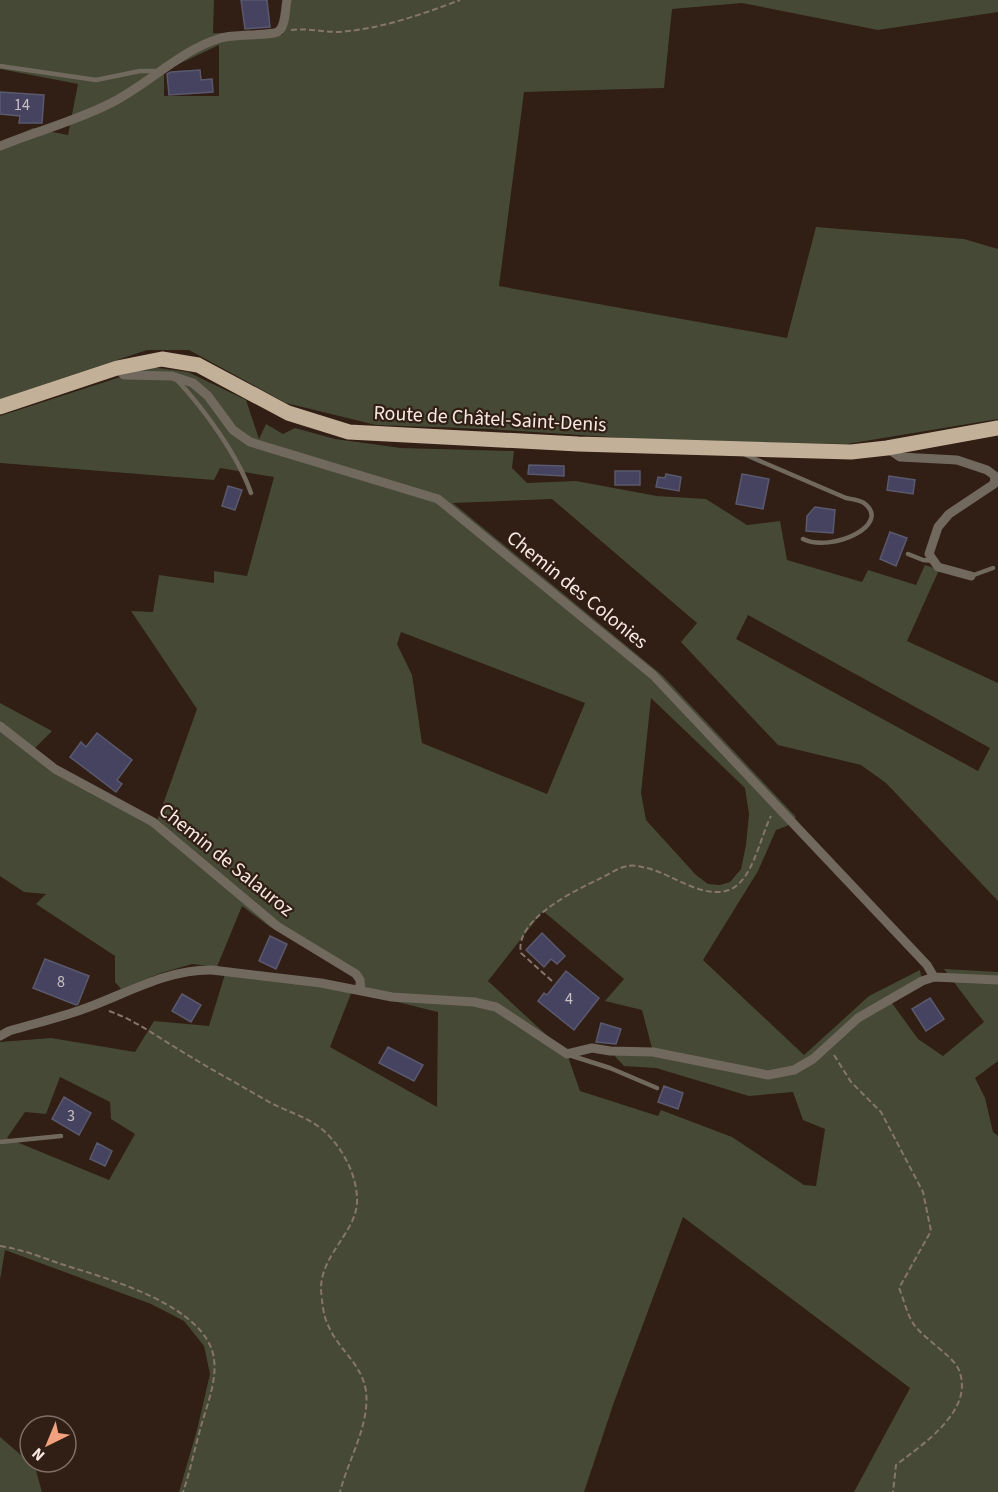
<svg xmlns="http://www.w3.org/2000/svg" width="998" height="1492" font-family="'Source Sans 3',sans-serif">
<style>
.green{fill:#454935;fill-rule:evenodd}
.building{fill:#45435f;stroke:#5a596e;stroke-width:1.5}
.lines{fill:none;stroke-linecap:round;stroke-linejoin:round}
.path{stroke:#85756c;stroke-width:2;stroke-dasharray:6 3;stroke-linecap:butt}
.service{stroke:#72695e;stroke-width:4.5}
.minor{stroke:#72695e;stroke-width:9}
.primary{stroke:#c3b098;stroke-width:15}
.labels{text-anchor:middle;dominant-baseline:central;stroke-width:4.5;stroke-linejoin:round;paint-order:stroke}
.number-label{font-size:16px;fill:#cac0c2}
.street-label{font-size:20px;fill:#f7e9e3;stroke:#311e14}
</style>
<rect width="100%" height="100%" fill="#311e14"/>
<path class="green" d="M 0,0 L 214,0 L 213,33 L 283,35 L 284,0 L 998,0 L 998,12 L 878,30 L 742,3 L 672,9 L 664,88 L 524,92 L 499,286 L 787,338 L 816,227 L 964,239 L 998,249 L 998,419 L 847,444 L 671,441 L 489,429 L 376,425 L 286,403 L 189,350 L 147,350 L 0,399 L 0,143 L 33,128 L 68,135 L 78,84 L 0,69 ZM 219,45 L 219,96 L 164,96 L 164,71 Z
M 151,367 L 188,372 L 246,400 L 259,439 L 266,424 L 283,434 L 295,428 L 335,439 L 401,448 L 514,451 L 512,468 L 527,483 L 576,481 L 657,496 L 706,499 L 747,525 L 780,521 L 787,560 L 862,582 L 868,570 L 916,585 L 925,565 L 939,570 L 907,641 L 998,683 L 998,901 L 886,783 L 861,765 L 778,745 L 681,642 L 697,623 L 552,499 L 453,503 L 662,675 L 796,817 L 787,826 L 776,830 L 758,871 L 703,960 L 804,1055 L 869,996 L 920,970 L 922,981 L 889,999 L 918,1039 L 943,1056 L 984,1022 L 944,969 L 998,972 L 998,1061 L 975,1078 L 985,1098 L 993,1132 L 998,1136 L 998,1492 L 854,1492 L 910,1388 L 683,1217 L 613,1405 L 584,1492 L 179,1492 L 197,1430 L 210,1374 L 204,1346 L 184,1321 L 151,1304 L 5,1250 L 0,1280 L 0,1042 L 51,1038 L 135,1052 L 154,1021 L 209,1026 L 226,971 L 351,991 L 357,981 L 327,955 L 270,927 L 242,906 L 217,967 L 192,964 L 161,973 L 121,989 L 115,982 L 115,956 L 36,904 L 46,894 L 24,892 L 0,876 L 0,703 L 52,731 L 34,749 L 81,787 L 157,821 L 197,709 L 131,611 L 153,612 L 159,575 L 214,583 L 214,571 L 247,576 L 274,477 L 220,468 L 214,480 L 0,463 L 0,416 ZM 748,615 L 990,748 L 978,771 L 736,639 ZM 401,632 L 585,703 L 547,794 L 422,743 L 412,675 L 397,644 ZM 651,698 L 745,788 L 749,814 L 746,845 L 741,869 L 730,882 L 720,885 L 708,884 L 696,875 L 646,820 L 641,793 ZM 543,911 L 624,979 L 605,1001 L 642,1010 L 653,1052 L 610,1051 L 624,1066 L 656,1068 L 749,1096 L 793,1092 L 803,1120 L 825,1129 L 816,1186 L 804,1185 L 732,1137 L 661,1110 L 658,1116 L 580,1091 L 567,1054 L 488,981 ZM 352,991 L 438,1012 L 437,1107 L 330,1047 ZM 60,1077 L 110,1102 L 111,1119 L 135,1134 L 109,1180 L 7,1138 L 25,1112 L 46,1114 Z
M 0,1437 L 35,1467 L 42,1492 L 0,1492 Z"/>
<path class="building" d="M 241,0 L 267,0 L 270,27 L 245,29 Z
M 200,70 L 201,80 L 212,79 L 213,92 L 169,95 L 167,74 L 171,72 Z
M 0,92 L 44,95 L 42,123 L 19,123 L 20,116 L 0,114 Z
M 529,465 L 564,466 L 564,476 L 528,474 Z
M 615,471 L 640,471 L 640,485 L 615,485 Z
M 666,474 L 681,477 L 679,491 L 656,487 L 658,477 L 665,478 Z
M 742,474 L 769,479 L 763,509 L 736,504 Z
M 889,476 L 915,480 L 913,494 L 887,490 Z
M 228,486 L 242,490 L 235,510 L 222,506 Z
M 815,507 L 835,510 L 833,533 L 806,531 L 807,516 Z
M 890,532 L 907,538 L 896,566 L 880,559 Z
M 97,733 L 132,760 L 117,780 L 122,784 L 116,792 L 70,757 L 81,742 L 86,747 Z
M 542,933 L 565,956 L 557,964 L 551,959 L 544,967 L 526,950 Z
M 270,936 L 287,944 L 276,969 L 259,961 Z
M 45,959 L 89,976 L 78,1004 L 76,1005 L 33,988 Z
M 566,971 L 599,998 L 574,1030 L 538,1001 L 544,993 L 547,995 Z
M 182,994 L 201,1005 L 191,1022 L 172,1011 Z
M 930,998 L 944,1019 L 926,1031 L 912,1009 Z
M 601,1023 L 621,1029 L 616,1044 L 596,1042 Z
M 388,1047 L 423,1065 L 414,1081 L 379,1063 Z
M 664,1086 L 683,1093 L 678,1109 L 658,1102 Z
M 64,1097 L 91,1113 L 79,1135 L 52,1119 Z
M 97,1143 L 112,1151 L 105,1166 L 90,1159 Z"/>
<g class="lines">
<path class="path" d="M 291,30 C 307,28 322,32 338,32 C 381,29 420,15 460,0
M 552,981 L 521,953 C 514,920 574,891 599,879 C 608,875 619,867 628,866 C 632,865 638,866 642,867 C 669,871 701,900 729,890 C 753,881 760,837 771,816
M 109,1011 C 132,1019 152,1033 173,1046 C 205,1066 238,1084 271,1103 C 288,1112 308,1117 323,1130 C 342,1147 356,1173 357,1198 C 359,1231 320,1254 321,1290 C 322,1300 323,1316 328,1325 C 339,1351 361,1362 366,1391 C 370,1425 348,1460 340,1492
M 834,1055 L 851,1082 L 881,1112 L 923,1192 L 931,1231 L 899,1288 C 904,1299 907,1316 915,1326 C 925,1339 951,1355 958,1368 C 977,1409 923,1444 896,1465 L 893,1492
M 0,1246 C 21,1249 41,1257 61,1264 C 105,1278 207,1305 214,1359 C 217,1383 206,1407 200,1430 C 194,1451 190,1472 183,1492"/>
<path class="service" d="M 0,66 L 96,80 L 140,71 L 155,71
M 177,380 C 205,410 238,456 251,493
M 746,455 L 846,498 C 851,499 860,500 864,503 C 893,525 831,553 803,539
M 908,554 L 923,560 L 934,561
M 971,576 L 993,568
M 569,1055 L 610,1068 L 657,1088
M 0,1142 L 61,1136"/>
<path class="minor" d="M 0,146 C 37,131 76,121 111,103 C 149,84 180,50 221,38 C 234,34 274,36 279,31 C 286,25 285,8 287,0
M 117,368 L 124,375 L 172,376 L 193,383 L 208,396 L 233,430 L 250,442 L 438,499 L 653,675 L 927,965 L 934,977
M 887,448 L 900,457 L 957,460 L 987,470 L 995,476 L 994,484 L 949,514 L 938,527 L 929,554 L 938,567 L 971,576
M 0,726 L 55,769 L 153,822 L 277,926 L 356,974 L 360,980 L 361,990
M 0,1036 L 9,1031 C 36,1023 63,1017 89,1007 C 129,992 169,969 212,970 L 321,983 L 392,997 L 474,1002 L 496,1007 L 567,1054 L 592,1048 L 610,1051 L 653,1052 L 768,1075 L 794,1070 L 813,1059 L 858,1018 L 922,981 L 934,977 L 998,980"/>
<path class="primary" d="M 0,407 L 117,368 L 162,359 L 198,365 L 288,413 L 349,432 L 578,444 L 851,452 L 887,448 L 998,428"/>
</g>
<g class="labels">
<g class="number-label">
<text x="22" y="105">14</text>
<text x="61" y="982">8</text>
<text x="569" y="999">4</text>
<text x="71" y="1116">3</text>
</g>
<g class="street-label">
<text transform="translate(490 419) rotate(3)">Route de Châtel-Saint-Denis</text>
<text transform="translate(577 590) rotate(39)">Chemin des Colonies</text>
<text transform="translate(226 860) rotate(39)">Chemin de Salauroz</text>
</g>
</g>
<g transform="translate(48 1444) rotate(223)"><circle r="28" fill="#311e14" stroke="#806f67" stroke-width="1.5"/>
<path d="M0-4.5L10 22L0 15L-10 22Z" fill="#f1a17d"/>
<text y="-9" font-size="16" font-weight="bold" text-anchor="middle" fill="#f7e9e3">N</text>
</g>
</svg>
